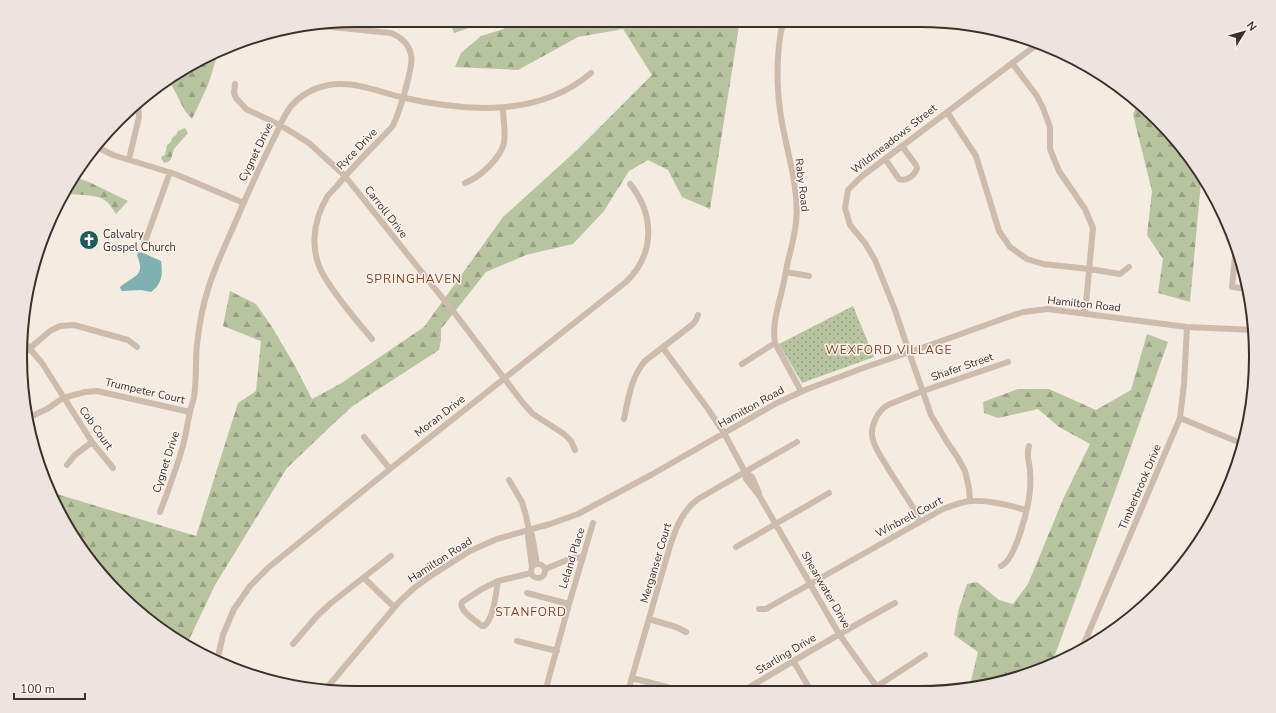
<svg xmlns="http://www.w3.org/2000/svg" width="1276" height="713" font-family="'Nunito Sans',sans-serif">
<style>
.green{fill:url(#green-dots)}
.forest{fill:url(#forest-firs)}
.water{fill:#7fb0b2}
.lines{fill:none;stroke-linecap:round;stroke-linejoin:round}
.minor{stroke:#cdbbac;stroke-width:6}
.labels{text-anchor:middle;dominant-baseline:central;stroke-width:3;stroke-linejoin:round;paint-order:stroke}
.street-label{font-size:11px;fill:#3b302b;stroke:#fbf5ee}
.poi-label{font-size:11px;fill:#3b302b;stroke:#fbf5ee;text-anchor:start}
.neighbourhood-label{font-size:12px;letter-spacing:1px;fill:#8c3b22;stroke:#fbf5ee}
.rim{fill:none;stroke:#3b302b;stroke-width:2}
</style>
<defs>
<pattern id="green-dots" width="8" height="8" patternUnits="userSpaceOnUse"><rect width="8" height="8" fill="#b8c4a0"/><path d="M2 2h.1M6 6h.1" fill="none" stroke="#97a083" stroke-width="1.8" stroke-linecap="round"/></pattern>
<pattern id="forest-firs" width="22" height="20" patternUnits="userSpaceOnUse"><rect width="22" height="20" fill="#b8c4a0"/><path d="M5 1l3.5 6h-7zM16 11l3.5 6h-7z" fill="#97a083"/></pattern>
</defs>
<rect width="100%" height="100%" fill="#f4ebe1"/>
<path class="green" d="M 853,306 L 874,357 L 802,383 L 779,344 Z"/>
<path class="forest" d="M 449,20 L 493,20 L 454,33 Z
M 496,20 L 740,20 L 710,209 L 682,197 L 668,170 L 648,160 L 629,171 L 604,211 L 573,244 L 526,255 L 486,272 L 441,329 L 441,340 L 439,350 L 354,405 L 332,425 L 287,468 L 215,585 L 186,646 L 103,578 L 50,492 L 196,536 L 238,403 L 256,391 L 261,341 L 223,326 L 230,291 L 256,304 L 272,327 L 295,366 L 312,399 L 340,384 L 424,327 L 503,217 L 577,150 L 652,75 L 623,29 L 578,37 L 518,70 L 455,67 L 461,53 L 481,36 L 504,29 L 502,25 Z
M 221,52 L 217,56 L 208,85 L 192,119 L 185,111 L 169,80 Z
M 1138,101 L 1187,152 L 1196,167 L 1201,182 L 1190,302 L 1158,293 L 1163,259 L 1147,235 L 1152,191 L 1133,115 Z
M 185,128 L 188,133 L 174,149 L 171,159 L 168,162 L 164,163 L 161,158 L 162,156 L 165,155 L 167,145 L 171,142 L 172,138 L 176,135 L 178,131 Z
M 82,164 L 75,177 L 89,182 L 128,201 L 116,214 C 113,210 110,204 106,201 C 98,194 76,195 65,194 L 77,169 Z
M 1147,334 L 1168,342 L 1122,472 L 1052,663 L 1028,675 L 969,689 L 978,652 L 954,635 L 958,612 L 967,584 L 977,582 L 999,600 L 1013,604 L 1028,584 L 1064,497 L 1090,444 L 1059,427 L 1038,409 L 998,418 L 984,413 L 983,402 L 1018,389 L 1049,389 L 1096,410 L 1131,390 Z"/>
<path class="water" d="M 138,252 L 143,253 L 161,261 C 163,274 162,284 151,292 L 141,290 L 122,291 L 121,290 L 120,287 C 134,275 146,277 137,255 Z"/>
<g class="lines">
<path class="minor" d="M 783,21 C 776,53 776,85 781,117 C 786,149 800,190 796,222 C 795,234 792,245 789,257 C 786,268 785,279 782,290 C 778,308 772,324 775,343 L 801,391
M 932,21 L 950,24 L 960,24
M 321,26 L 391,33 C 401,37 409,44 411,55 C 414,66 398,117 392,127 C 373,147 354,165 337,186 C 334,189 330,193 327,197 C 313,221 309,251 324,276 C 337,298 355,319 372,339
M 1012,63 L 1037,96 L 1043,108 L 1050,127 L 1050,149 L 1059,171 L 1085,209 L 1093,228 L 1085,314
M 235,84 L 234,93 L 236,98 L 246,109 L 280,125 L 309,143 L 345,176 L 456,315 L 523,403 L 533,414 L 564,434 L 571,441 L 575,450
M 947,112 L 976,156 L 999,231 L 1010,247 L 1027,259 L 1043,264 L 1089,269 L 1120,274 L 1129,267
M 97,147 L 113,155 L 175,174 L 244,203
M 129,159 L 139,117 L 138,105
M 885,159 L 899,179 C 907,182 915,175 917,168 L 916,165 L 902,146
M 465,183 C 480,177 500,159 504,143 C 506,132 503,119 503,108
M 146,239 L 170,172
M 1236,247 L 1232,287 L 1248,289
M 786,272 L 809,276
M 24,342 L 42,363 L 92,442 L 113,468
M 663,348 L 708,409 L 724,433 L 745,472 L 752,477 L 759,493
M 23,354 L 50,331 L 60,326 L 74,325 L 128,340 L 137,347
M 742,364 L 775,343
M 30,417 L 47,409 L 63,398 L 85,392 L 97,391 L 190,412
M 1180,418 L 1243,444
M 624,419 C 628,400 631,377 645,361 L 693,324 L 696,320 L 698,315
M 364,437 L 390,469
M 67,465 L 75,455 L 92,442
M 745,472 L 746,479 L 760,497 L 839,634 L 879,690
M 509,480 L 522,502 L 526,516 L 529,530 L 528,536 L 532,567
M 970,501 L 969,488 L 965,471 L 958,458 L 947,442 L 931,415 L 909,352 L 895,310 L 875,260 L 865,243 L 850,225 L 845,208 L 848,190 L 861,177 L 1039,43
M 160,512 C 168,491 176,470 182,449 C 186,437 187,424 190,412 C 191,407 193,402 194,397 C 197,380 195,362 197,345 C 199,325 203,304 209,286 C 215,267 224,248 232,230 C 245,199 259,168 274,138 C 280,127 284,114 292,105 C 305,91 324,83 343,84 C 364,84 384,94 405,98 C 467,112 540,117 591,73
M 919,522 L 916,512 C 907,498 898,484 889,470 C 884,461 876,451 873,440 C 869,427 878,409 890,404 L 920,392 L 1008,362
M 529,530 L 532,535 L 537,564
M 736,547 L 829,493
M531 571a7 7 0 1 1 14 0a7 7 0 1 1-14 0Z
M 1001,566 C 1016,560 1029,505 1030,489 C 1031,483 1030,476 1030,470 C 1029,461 1026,455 1029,446
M 545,569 L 572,558 L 583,557
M 364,578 L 394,607
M 498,581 C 496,592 494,619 484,626 L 482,626 C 476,621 458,610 462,602 L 482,589 Z
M 498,581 L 531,573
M 527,593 L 569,604
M 759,609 L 766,609 L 771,606 L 943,509 C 951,506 961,502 970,501 C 989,500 1008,505 1026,510
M 649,619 L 676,627 L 686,632
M 517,641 L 557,651
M 293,644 L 317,616 L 331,603 L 391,556
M 1082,648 L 1180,418 L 1184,384 L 1187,327
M 217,661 L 223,635 L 234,609 L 250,586 L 269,567 L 390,469 L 626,282 C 655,254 655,215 630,184
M 794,662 L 811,691
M 632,678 L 667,687 L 676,691
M 876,687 L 925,655
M 325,690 L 399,602 L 414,588 L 432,575 L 470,551 L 497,539 L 550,524 L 578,514 L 651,475 L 775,404 L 805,390 L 863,368 L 933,344 L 1005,318 L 1023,312 L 1048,309 L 1187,327 L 1255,330
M 628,691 L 670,546 C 676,528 682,511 698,499 L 797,442
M 743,691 C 793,661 844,631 895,603
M 545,692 L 569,604 L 593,523"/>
</g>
<defs>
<g id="church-disc" transform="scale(1)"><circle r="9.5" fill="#1f5a5e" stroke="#fbf5ee"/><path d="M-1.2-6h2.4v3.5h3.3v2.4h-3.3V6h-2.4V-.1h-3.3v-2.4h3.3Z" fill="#fff"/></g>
</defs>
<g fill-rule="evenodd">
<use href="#church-disc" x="89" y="240"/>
</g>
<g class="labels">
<g class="street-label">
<text transform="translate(894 139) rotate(-38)">Wildmeadows Street</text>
<text transform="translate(357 149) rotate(-46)">Ryce Drive</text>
<text transform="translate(256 152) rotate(-64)">Cygnet Drive</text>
<text transform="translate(802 185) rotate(83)">Raby Road</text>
<text transform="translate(386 212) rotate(52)">Carroll Drive</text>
<text transform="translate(1084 304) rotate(6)">Hamilton Road</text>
<text transform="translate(962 367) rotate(-19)">Shafer Street</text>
<text transform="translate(145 391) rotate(13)">Trumpeter Court</text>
<text transform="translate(751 407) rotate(-29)">Hamilton Road</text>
<text transform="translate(440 416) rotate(-38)">Moran Drive</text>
<text transform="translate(96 428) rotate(55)">Cob Court</text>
<text transform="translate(166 462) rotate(-72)">Cygnet Drive</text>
<text transform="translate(1140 487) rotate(-67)">Timberbrook Drive</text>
<text transform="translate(909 517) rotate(-28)">Winbrell Court</text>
<text transform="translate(572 558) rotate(-73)">Leland Place</text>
<text transform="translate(440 560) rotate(-33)">Hamilton Road</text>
<text transform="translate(656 563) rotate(-73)">Merganser Court</text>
<text transform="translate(826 590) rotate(60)">Shearwater Drive</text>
<text transform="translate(786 654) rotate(-31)">Starling Drive</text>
</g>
<g class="poi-label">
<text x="103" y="234">Calvalry<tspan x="103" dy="13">Gospel Church</tspan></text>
</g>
<g class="neighbourhood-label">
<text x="414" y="279">SPRINGHAVEN</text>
<text x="889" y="350">WEXFORD VILLAGE</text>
<text x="531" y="612">STANFORD</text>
</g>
</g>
<path d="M0 0H1276V713H0ZM356 27H920A329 329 0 0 1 1249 356V357A329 329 0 0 1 920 686H356A329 329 0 0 1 27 357V356A329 329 0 0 1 356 27Z" fill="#ece5de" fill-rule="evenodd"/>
<path class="rim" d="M356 27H920A329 329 0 0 1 1249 356V357A329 329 0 0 1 920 686H356A329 329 0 0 1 27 357V356A329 329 0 0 1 356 27Z"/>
<g transform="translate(1244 32) rotate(53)" stroke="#fbf5ee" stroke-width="3" paint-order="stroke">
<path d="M0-3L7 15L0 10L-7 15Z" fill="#3b302b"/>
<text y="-6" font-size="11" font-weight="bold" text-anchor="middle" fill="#3b302b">N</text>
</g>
<path d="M14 693v6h71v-6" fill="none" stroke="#3b302b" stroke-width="2"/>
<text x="20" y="693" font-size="12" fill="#3b302b" stroke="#fbf5ee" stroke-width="3" paint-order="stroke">100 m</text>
</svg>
